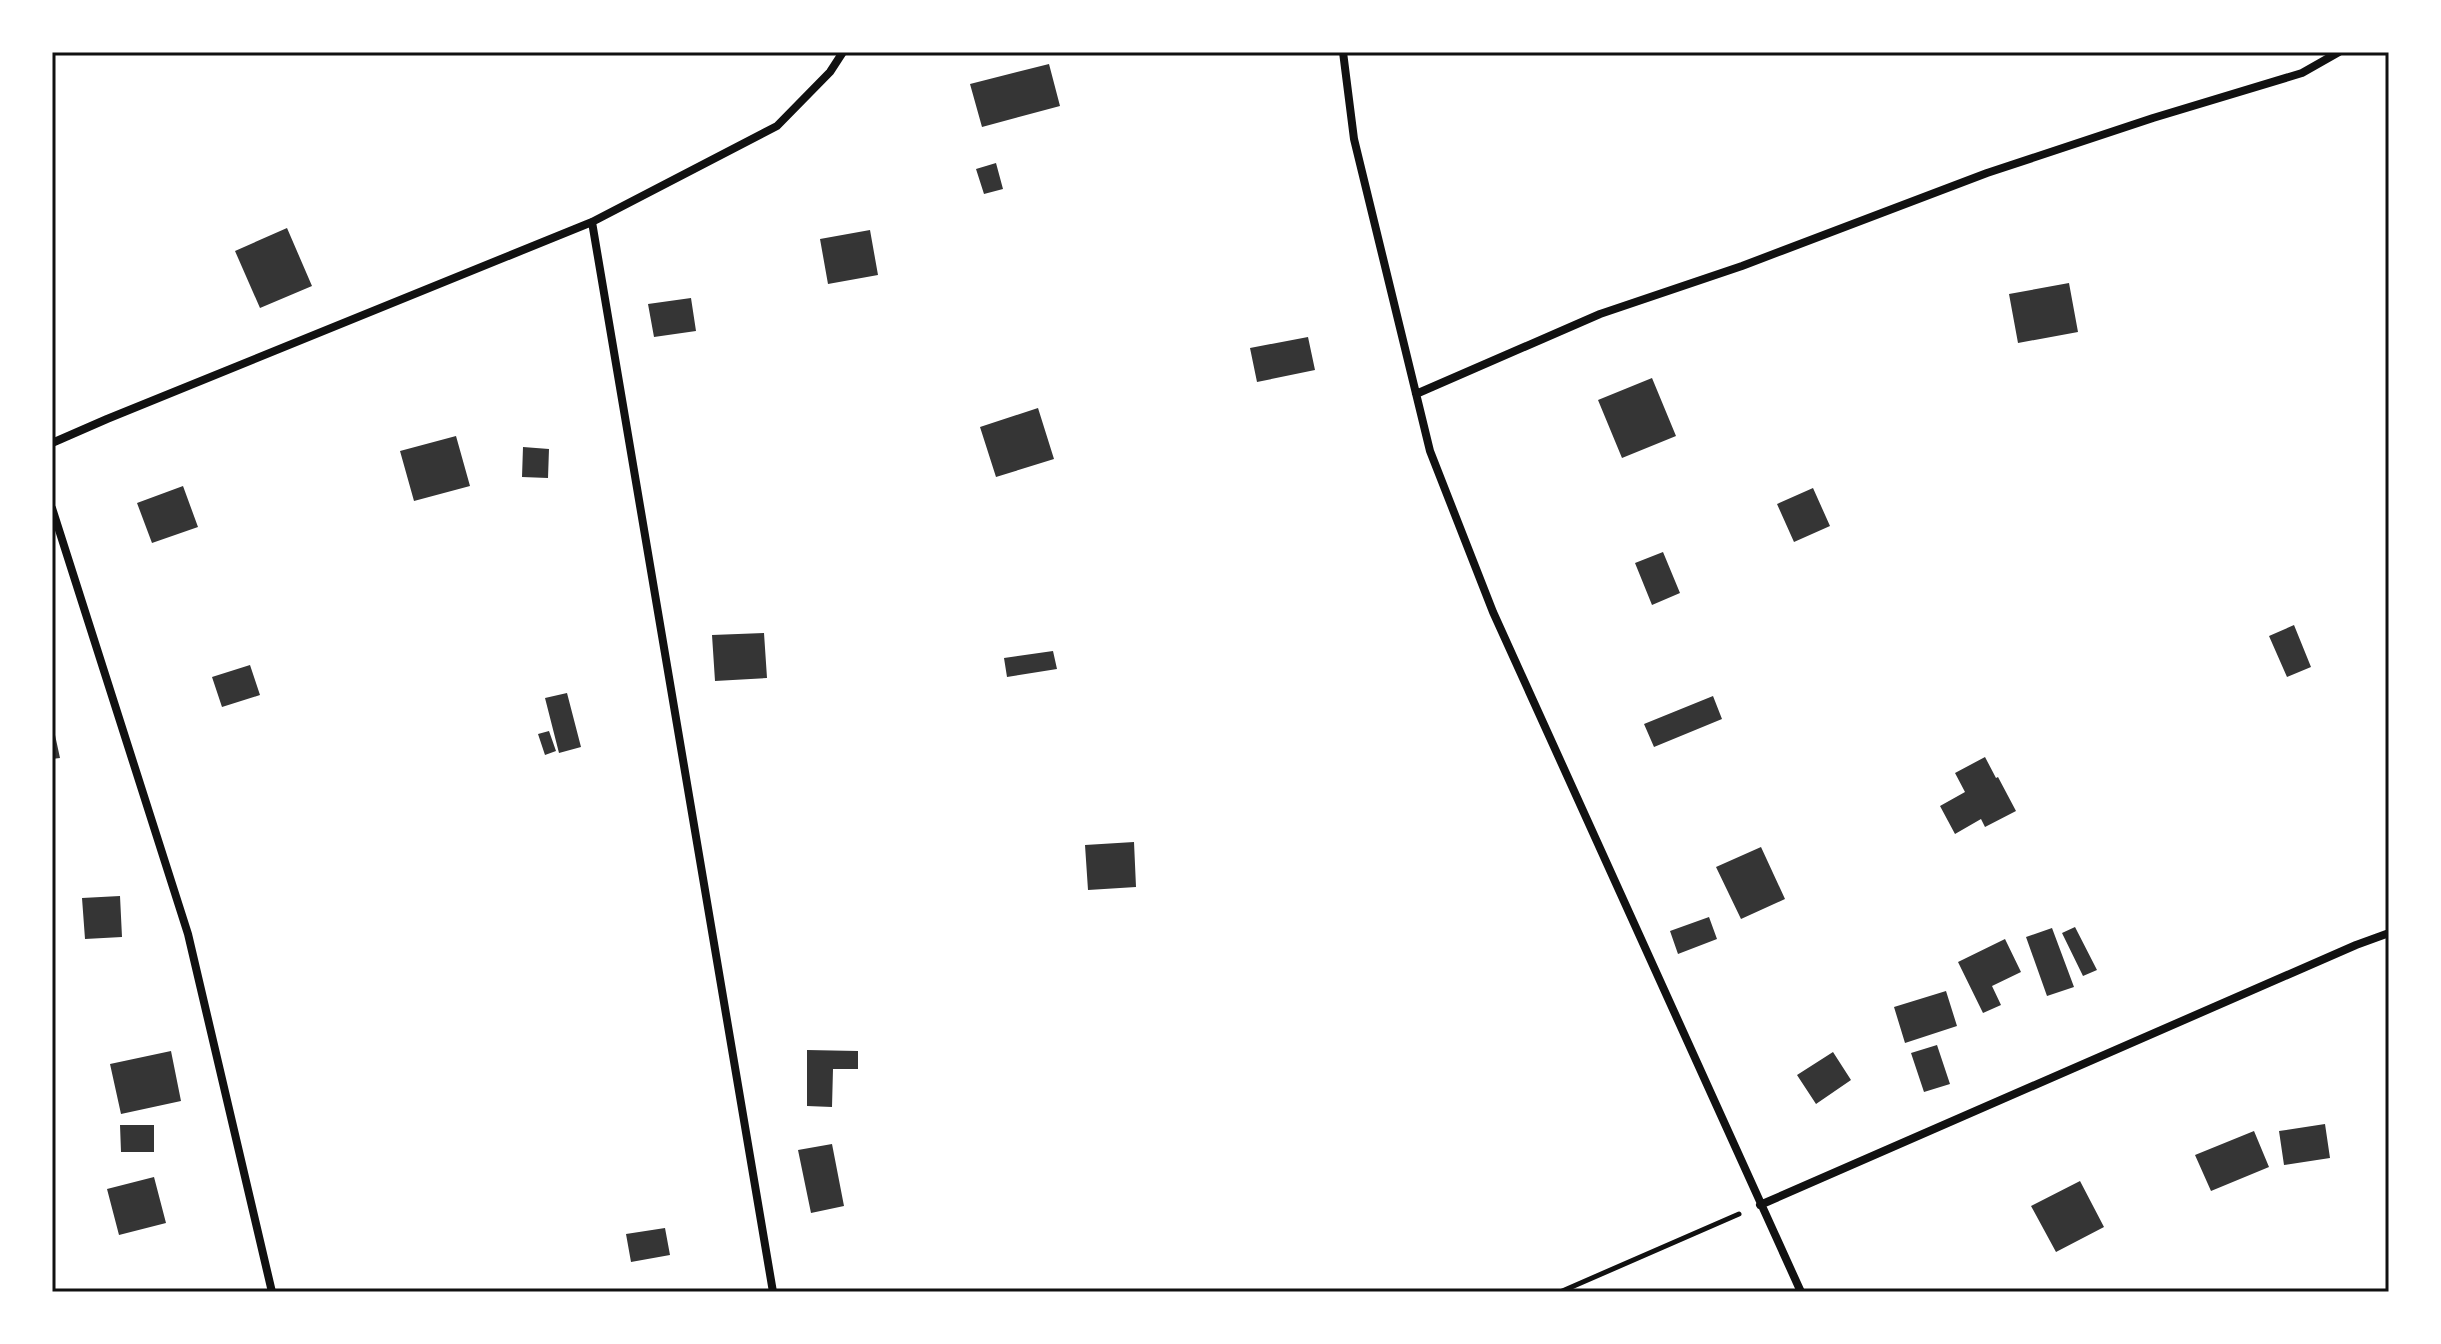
<svg xmlns="http://www.w3.org/2000/svg" width="2441" height="1344" font-family="Helvetica,sans-serif">
<style>
.building{fill:#353535}
.lines{fill:none;stroke-linecap:round;stroke-linejoin:round}
.path{stroke:#111;stroke-width:5}
.minor{stroke:#111;stroke-width:8}
.neatline{fill:none;stroke:#111;stroke-width:3}
</style>
<rect width="100%" height="100%" fill="#fff"/>
<path class="building" d="M 1049,64 L 1060,106 L 982,127 L 970,84 Z
M 996,163 L 1003,189 L 984,194 L 976,169 Z
M 287,228 L 312,286 L 260,308 L 235,251 Z
M 870,230 L 878,275 L 828,284 L 820,239 Z
M 2069,283 L 2078,332 L 2018,343 L 2009,294 Z
M 691,298 L 696,331 L 654,337 L 648,304 Z
M 1308,337 L 1315,370 L 1257,382 L 1250,348 Z
M 1652,378 L 1676,436 L 1622,458 L 1598,400 Z
M 1038,408 L 1054,459 L 996,477 L 980,427 Z
M 456,436 L 470,486 L 414,501 L 400,451 Z
M 523,447 L 549,449 L 548,478 L 522,477 Z
M 183,486 L 198,527 L 152,543 L 137,503 Z
M 1813,488 L 1830,526 L 1794,542 L 1777,504 Z
M 1663,552 L 1680,593 L 1652,605 L 1635,563 Z
M 2294,625 L 2311,667 L 2287,677 L 2269,636 Z
M 764,633 L 767,678 L 715,681 L 712,635 Z
M 1053,651 L 1057,669 L 1007,677 L 1004,658 Z
M 250,665 L 260,695 L 222,707 L 212,677 Z
M 567,693 L 581,747 L 559,753 L 545,698 Z
M 1713,696 L 1722,719 L 1654,747 L 1644,724 Z
M 52,721 L 60,758 L 52,759 Z
M 549,731 L 556,751 L 545,755 L 538,734 Z
M 1985,757 L 1996,778 L 1998,777 L 2016,811 L 1985,827 L 1981,819 L 1955,834 L 1940,806 L 1965,792 L 1955,773 Z
M 1134,842 L 1136,887 L 1088,890 L 1085,845 Z
M 1761,847 L 1785,899 L 1741,919 L 1716,867 Z
M 120,896 L 122,937 L 85,939 L 82,898 Z
M 1709,917 L 1717,939 L 1678,954 L 1670,931 Z
M 2075,927 L 2097,970 L 2083,976 L 2062,933 Z
M 2052,928 L 2074,987 L 2047,996 L 2026,937 Z
M 2005,939 L 2021,972 L 1992,986 L 2001,1005 L 1983,1013 L 1958,962 Z
M 1946,991 L 1957,1026 L 1905,1043 L 1894,1007 Z
M 1937,1045 L 1950,1084 L 1924,1092 L 1911,1053 Z
M 807,1050 L 858,1051 L 858,1069 L 833,1069 L 832,1107 L 807,1106 Z
M 171,1051 L 181,1101 L 121,1114 L 110,1064 Z
M 1833,1052 L 1851,1080 L 1816,1104 L 1797,1075 Z
M 2325,1124 L 2330,1158 L 2284,1165 L 2279,1131 Z
M 120,1125 L 154,1125 L 154,1152 L 121,1152 Z
M 2254,1131 L 2269,1167 L 2211,1191 L 2195,1155 Z
M 832,1144 L 844,1206 L 811,1213 L 798,1150 Z
M 154,1177 L 166,1223 L 119,1235 L 107,1189 Z
M 2080,1181 L 2104,1227 L 2056,1252 L 2031,1206 Z
M 665,1228 L 670,1255 L 631,1262 L 626,1234 Z"/>
<g class="lines">
<path class="path" d="M 1560,1292 L 1739,1214"/>
<path class="minor" d="M 1343,52 L 1354,139 L 1430,451 L 1493,612 L 1801,1292
M 592,222 L 773,1292
M 1416,394 L 1600,314 L 1742,266 L 1987,173 L 2153,118 L 2302,73 L 2339,52
M 52,443 L 107,419 L 592,222 L 777,126 L 830,72 L 843,52
M 52,508 L 188,934 L 272,1292
M 1760,1205 L 2356,945 L 2389,933"/>
</g>
<rect width="2441" height="1344" fill="none" stroke="#ffffff" stroke-width="108"/>
<rect x="54" y="54" width="2333" height="1236" class="neatline"/>
</svg>
